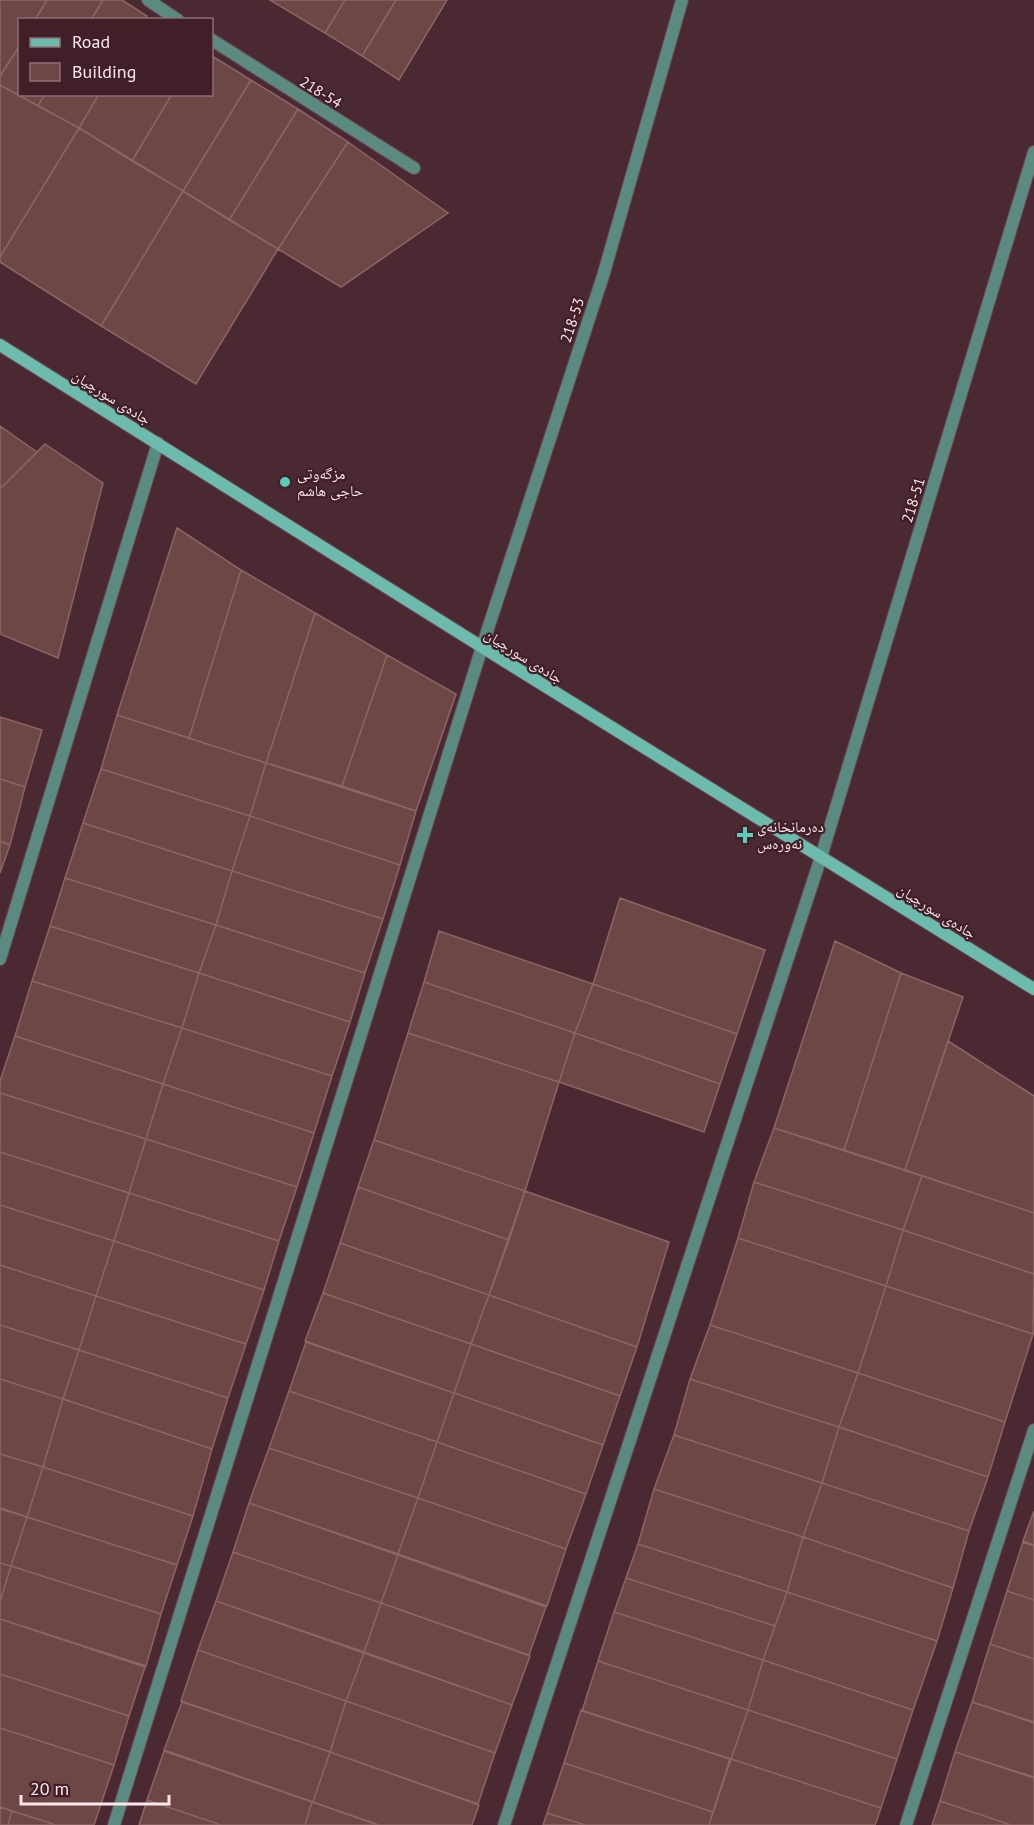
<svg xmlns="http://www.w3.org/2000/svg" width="1034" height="1825" font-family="'PT Sans','Noto Naskh Arabic',sans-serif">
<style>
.building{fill:#6d4746;stroke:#8d6563;stroke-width:1.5}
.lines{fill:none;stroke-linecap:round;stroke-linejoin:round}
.street-casing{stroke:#684751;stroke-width:14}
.secondary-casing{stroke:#684751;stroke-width:14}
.street{stroke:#5b8a81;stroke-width:12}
.secondary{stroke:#6dbbad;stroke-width:12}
.poi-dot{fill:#5bcebb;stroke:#401f29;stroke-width:2}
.labels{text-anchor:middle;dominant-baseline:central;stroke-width:4.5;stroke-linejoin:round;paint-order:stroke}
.street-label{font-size:15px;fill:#fee7ec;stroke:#401f29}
.poi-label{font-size:15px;fill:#fee7ec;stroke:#401f29;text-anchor:start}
</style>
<rect width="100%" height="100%" fill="#4b2933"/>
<path class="building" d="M 0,0 L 47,0 L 35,20 L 20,20 L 20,45 L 0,76 Z
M 47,0 L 103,0 L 91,20 L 35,20 Z
M 103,0 L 122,0 L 147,16 L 145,20 L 91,20 Z
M 270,0 L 345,0 L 325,33 Z
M 345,0 L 396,0 L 362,56 L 325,33 Z
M 396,0 L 447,0 L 399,80 L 362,56 Z
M 20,45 L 20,94 L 45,94 L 38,106 L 0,85 L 0,76 Z
M 212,56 L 251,80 L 183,191 L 132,161 L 172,94 L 212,94 Z
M 251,80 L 298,109 L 229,220 L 183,191 Z
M 0,85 L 79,128 L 0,257 Z
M 45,94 L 99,94 L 79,128 L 38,106 Z
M 99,94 L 172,94 L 132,161 L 79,128 Z
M 298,109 L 348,142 L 278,249 L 229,220 Z
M 79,128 L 183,191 L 101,326 L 0,262 L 0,257 Z
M 348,142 L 448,213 L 341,287 L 278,249 Z
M 183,191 L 278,249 L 196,384 L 101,326 Z
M 0,426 L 37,452 L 0,489 Z
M 45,444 L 103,483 L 58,658 L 0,634 L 0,489 Z
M 177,528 L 241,570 L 189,738 L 117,715 Z
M 241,570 L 315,613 L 266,763 L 189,738 Z
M 315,613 L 387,655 L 342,786 L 266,763 Z
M 387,655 L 456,694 L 416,811 L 342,786 Z
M 117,715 L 266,763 L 250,816 L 101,769 Z
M 0,717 L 42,730 L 25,787 L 0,779 Z
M 266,763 L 416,811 L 400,865 L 250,816 Z
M 101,769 L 250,816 L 232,871 L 83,823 Z
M 0,779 L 25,787 L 10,845 L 0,841 Z
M 250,816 L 400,865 L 383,919 L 232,871 Z
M 83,823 L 232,871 L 216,925 L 65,878 Z
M 0,841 L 10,845 L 0,873 Z
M 232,871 L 383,919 L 365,973 L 216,925 Z
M 65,878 L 216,925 L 199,973 L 50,926 Z
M 620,898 L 765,950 L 737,1034 L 593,984 Z
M 216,925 L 365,973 L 350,1022 L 199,973 Z
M 50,926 L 199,973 L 182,1028 L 32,981 Z
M 439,931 L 593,984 L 575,1033 L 424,982 Z
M 835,941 L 901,973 L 844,1150 L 774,1128 Z
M 199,973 L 350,1022 L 332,1076 L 182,1028 Z
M 901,973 L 963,997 L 905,1170 L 844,1150 Z
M 32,981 L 182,1028 L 163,1084 L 15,1036 Z
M 424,982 L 575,1033 L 559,1082 L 408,1033 Z
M 593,984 L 737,1034 L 720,1084 L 575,1033 Z
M 182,1028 L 332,1076 L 314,1133 L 163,1084 Z
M 408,1033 L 559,1082 L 525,1191 L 374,1140 Z
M 575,1033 L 720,1084 L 704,1132 L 559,1082 Z
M 15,1036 L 163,1084 L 146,1139 L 0,1093 L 0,1081 Z
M 948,1041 L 1034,1096 L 1034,1213 L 905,1170 Z
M 163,1084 L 314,1133 L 297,1187 L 146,1139 Z
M 0,1093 L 146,1139 L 129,1193 L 0,1152 Z
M 774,1128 L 922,1176 L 903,1230 L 754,1182 Z
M 146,1139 L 297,1187 L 279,1241 L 129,1193 Z
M 374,1140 L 525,1191 L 509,1240 L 358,1187 Z
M 0,1152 L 129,1193 L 114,1241 L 0,1205 Z
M 922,1176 L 1034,1213 L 1034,1274 L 903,1230 Z
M 754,1182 L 903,1230 L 886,1286 L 738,1238 Z
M 358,1187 L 509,1240 L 489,1295 L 340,1243 Z
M 525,1191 L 669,1242 L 637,1347 L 489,1295 Z
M 129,1193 L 279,1241 L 264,1290 L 114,1241 Z
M 0,1205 L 114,1241 L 96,1296 L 0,1265 Z
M 903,1230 L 1034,1274 L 1033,1334 L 886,1286 Z
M 738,1238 L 886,1286 L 858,1373 L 710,1325 Z
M 114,1241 L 264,1290 L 246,1344 L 96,1296 Z
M 340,1243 L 489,1295 L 471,1344 L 323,1293 Z
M 0,1265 L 96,1296 L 79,1350 L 0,1325 Z
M 886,1286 L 1033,1334 L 1005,1422 L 858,1373 Z
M 323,1293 L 471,1344 L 454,1393 L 305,1341 Z
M 489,1295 L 637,1347 L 620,1396 L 471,1344 Z
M 96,1296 L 246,1344 L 228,1398 L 79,1350 Z
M 0,1325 L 79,1350 L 63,1399 L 0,1379 Z
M 710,1325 L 858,1373 L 839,1427 L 690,1379 Z
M 306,1342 L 454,1393 L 437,1442 L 289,1391 Z
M 471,1344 L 620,1396 L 603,1445 L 454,1393 Z
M 79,1350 L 228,1398 L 212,1449 L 63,1399 Z
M 858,1373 L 1005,1422 L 988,1477 L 839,1427 Z
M 0,1379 L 63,1399 L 43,1467 L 0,1454 Z
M 690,1379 L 839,1427 L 822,1483 L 674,1435 Z
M 289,1391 L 437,1442 L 418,1498 L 269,1448 Z
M 454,1393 L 603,1445 L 586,1494 L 437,1442 Z
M 63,1399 L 212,1449 L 193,1516 L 43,1467 Z
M 839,1427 L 988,1477 L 969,1531 L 822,1483 Z
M 674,1435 L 822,1483 L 803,1537 L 654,1489 Z
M 437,1442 L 586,1494 L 566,1549 L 418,1498 Z
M 269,1448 L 418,1498 L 398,1554 L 249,1503 Z
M 0,1454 L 43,1467 L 27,1517 L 0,1508 Z
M 43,1467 L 193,1516 L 177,1565 L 27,1517 Z
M 822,1483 L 969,1531 L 953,1588 L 803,1537 Z
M 654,1489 L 803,1537 L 787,1592 L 638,1544 Z
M 418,1498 L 566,1549 L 547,1606 L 398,1554 Z
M 249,1503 L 398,1555 L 381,1603 L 233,1552 Z
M 0,1509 L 27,1517 L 11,1566 L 0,1563 Z
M 1034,1511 L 1034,1545 L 1023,1541 Z
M 27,1517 L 177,1565 L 161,1614 L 11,1566 Z
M 803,1537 L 953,1588 L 937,1641 L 787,1592 Z
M 1023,1542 L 1034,1546 L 1034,1600 L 1007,1591 Z
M 638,1544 L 787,1592 L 775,1626 L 626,1578 Z
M 233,1552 L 381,1603 L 364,1652 L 216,1601 Z
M 398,1555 L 546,1607 L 529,1655 L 381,1603 Z
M 0,1563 L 11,1566 L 0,1602 Z
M 11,1566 L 161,1614 L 146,1666 L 0,1619 L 0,1602 Z
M 626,1578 L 775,1626 L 763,1660 L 614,1612 Z
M 1007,1591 L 1034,1600 L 1034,1659 L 990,1644 Z
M 787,1592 L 937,1641 L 913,1710 L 763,1660 Z
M 216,1601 L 364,1653 L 346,1701 L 198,1650 Z
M 381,1603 L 530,1656 L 512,1705 L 364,1652 Z
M 614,1612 L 763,1660 L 748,1710 L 598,1661 Z
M 0,1619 L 145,1667 L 129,1716 L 0,1674 Z
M 990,1644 L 1034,1659 L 1034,1722 L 972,1702 Z
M 198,1650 L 346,1701 L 330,1752 L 181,1701 Z
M 364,1653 L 512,1705 L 495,1753 L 346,1701 Z
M 763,1660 L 913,1710 L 897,1759 L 748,1710 Z
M 598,1661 L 748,1710 L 731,1759 L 582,1711 Z
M 0,1674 L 129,1716 L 114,1765 L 0,1728 Z
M 346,1701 L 495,1753 L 478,1804 L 330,1752 Z
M 182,1702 L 330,1752 L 313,1802 L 164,1750 Z
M 972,1702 L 1034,1723 L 1034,1777 L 955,1752 Z
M 581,1710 L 730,1759 L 713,1812 L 564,1763 Z
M 748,1710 L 897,1759 L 881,1808 L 731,1759 Z
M 0,1728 L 114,1765 L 94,1825 L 56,1825 L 0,1807 Z
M 164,1751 L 312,1802 L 305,1825 L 221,1825 L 147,1800 Z
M 330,1752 L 479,1805 L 472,1825 L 379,1825 L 313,1802 Z
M 955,1752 L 1034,1778 L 1034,1825 L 1011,1825 L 940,1801 Z
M 731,1759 L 881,1808 L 875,1825 L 709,1825 Z
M 564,1763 L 713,1812 L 709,1825 L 585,1825 L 547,1813 Z
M 147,1800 L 221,1825 L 139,1825 Z
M 940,1801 L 1002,1822 L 1011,1825 L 932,1825 Z
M 312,1802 L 378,1825 L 305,1825 Z
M 0,1807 L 12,1811 L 8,1825 L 0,1825 Z
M 12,1811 L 56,1825 L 8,1825 Z
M 547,1813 L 585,1825 L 543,1825 Z"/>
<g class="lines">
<g class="street-casing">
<path id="street" d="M 148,0 L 178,20
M 212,40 L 414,168
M 0,959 L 158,443
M 114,1825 L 482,647 L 603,276 L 682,0
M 504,1825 L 821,857 L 1034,152
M 906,1825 L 1034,1430"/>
</g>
<g class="secondary-casing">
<path id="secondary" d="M 0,345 L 482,647 L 1034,989"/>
</g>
<use href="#street" class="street"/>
<use href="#secondary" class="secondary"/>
</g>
<g class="poi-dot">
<circle cx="285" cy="482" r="6"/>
<path d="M742 826h6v6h6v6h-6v6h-6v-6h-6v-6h6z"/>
</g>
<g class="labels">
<g class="street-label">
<text transform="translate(321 92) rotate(32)">218-54</text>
<text transform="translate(572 320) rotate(-72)">218-53</text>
<text transform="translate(112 397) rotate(32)">جادەی سورچیان</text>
<text transform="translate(913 500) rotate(-73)">218-51</text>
<text transform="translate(524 656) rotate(32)">جادەی سورچیان</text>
<text transform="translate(937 911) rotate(32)">جادەی سورچیان</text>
</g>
<g class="poi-label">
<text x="297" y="473">مزگەوتی<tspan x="297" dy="17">حاجی هاشم</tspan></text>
<text x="757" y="826">دەرمانخانەی<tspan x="757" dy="17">نەورەس</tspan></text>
</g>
</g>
<rect x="18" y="18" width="195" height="78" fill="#401f29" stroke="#8c6f77" stroke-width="1.5"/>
<rect x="30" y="38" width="30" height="9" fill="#6dbbad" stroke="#8c6f77" stroke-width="1.5"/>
<text x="72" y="48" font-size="18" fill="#fee7ec">Road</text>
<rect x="30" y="63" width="30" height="18" fill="#6d4746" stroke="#8c6f77" stroke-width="1.5"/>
<text x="72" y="78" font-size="18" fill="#fee7ec">Building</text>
<path d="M21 1795v9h148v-9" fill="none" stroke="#fee7ec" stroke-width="3"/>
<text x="30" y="1795" font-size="18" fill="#fee7ec" stroke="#401f29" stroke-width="4.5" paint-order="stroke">20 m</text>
</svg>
